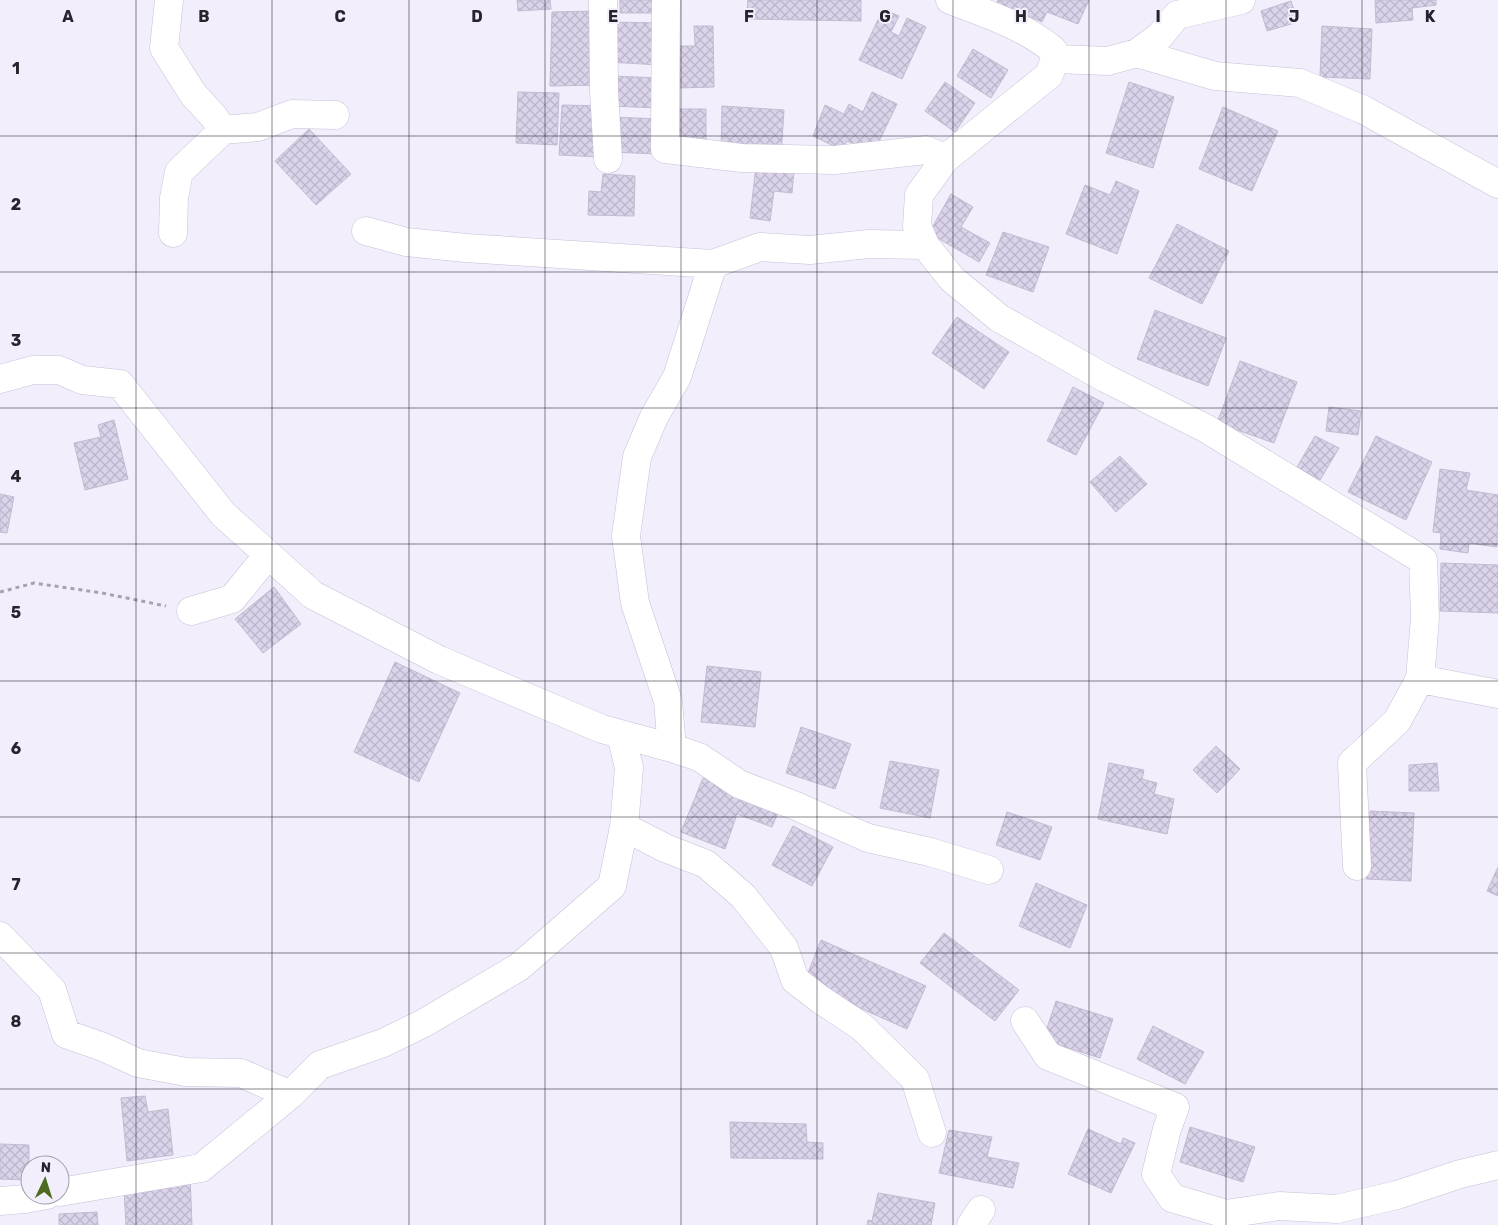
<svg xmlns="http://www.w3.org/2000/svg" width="1498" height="1225" font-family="Rubik,sans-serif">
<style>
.building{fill:url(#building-cross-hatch);stroke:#c2bbd1}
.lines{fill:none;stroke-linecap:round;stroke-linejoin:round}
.minor-casing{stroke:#c7c0d6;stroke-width:29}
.path{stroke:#a6a3af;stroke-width:3;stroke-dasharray:4 4;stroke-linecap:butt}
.minor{stroke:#fff;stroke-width:28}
.grid{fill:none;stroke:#26232b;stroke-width:1;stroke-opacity:0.55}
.grid-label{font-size:16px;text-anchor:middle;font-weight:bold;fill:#26232b;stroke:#f2eefc;stroke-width:4;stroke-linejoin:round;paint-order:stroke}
</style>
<defs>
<pattern id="building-cross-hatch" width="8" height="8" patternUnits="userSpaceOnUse" patternTransform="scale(1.25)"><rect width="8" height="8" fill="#dbd3ea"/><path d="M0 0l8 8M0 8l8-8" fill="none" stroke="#bcb5c9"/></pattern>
</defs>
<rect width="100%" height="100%" fill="#f2eefc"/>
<path class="building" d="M 517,0 L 550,0 L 551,9 L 518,11 Z
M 620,0 L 657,0 L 658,13 L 620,13 Z
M 748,0 L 861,0 L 861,21 L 746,19 Z
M 998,0 L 1089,0 L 1078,24 L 1047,12 L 1042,22 L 997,3 Z
M 1375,0 L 1436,0 L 1436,5 L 1412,8 L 1413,20 L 1376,23 Z
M 1291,1 L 1298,22 L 1267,31 L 1261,11 Z
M 883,9 L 899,16 L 891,32 L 899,36 L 907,18 L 926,27 L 902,79 L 859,60 Z
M 598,11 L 599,85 L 550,86 L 552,12 Z
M 611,22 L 661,23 L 660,65 L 608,62 Z
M 694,26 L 713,26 L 714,87 L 676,88 L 676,46 L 695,46 Z
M 1322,26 L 1372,29 L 1370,79 L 1320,77 Z
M 973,49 L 1008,70 L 991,98 L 957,76 Z
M 612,76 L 661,78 L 659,108 L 610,106 Z
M 945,82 L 975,103 L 955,132 L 925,111 Z
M 1129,82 L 1174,97 L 1153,168 L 1106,153 Z
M 518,92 L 559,93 L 557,145 L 516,143 Z
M 872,92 L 897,104 L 874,152 L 847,141 L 842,150 L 813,136 L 825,105 L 844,114 L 849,104 L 863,112 Z
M 562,105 L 603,106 L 601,157 L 559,155 Z
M 722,106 L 784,110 L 781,156 L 721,152 Z
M 1223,107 L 1278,131 L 1252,191 L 1199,169 Z
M 676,109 L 706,109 L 706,140 L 677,140 Z
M 613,117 L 659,119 L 657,154 L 612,152 Z
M 309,129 L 351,174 L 316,205 L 275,161 Z
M 756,166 L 794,171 L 792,193 L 774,191 L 770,221 L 750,218 Z
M 603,174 L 635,176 L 634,216 L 588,215 L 589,191 L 601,192 Z
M 1116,181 L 1139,191 L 1117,254 L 1066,234 L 1085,185 L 1110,195 Z
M 951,194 L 973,207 L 961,227 L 990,243 L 979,262 L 929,233 Z
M 1177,224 L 1229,251 L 1202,304 L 1149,278 Z
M 1003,232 L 1049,247 L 1033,292 L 986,275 Z
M 1155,310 L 1226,338 L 1208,386 L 1137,359 Z
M 957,317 L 1009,352 L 984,389 L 932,353 Z
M 1240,361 L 1297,382 L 1274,443 L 1217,423 Z
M 1073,387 L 1104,403 L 1076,455 L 1047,441 Z
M 1329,407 L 1361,411 L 1358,435 L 1326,431 Z
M 114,420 L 128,479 L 85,490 L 74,443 L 101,437 L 98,425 Z
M 1315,436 L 1339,448 L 1320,480 L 1297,467 Z
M 1376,436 L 1432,462 L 1406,520 L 1348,492 Z
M 1120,456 L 1147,484 L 1116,512 L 1090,482 Z
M 1440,469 L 1470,473 L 1466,490 L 1498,495 L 1497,547 L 1469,543 L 1468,553 L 1440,549 L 1441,533 L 1433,532 Z
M 0,494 L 14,497 L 7,533 L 0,532 Z
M 1441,563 L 1498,565 L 1498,613 L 1440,611 Z
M 274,587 L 301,624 L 263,653 L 235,619 Z
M 395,662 L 460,693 L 419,782 L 354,752 Z
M 707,666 L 761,672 L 755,727 L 701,722 Z
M 801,727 L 851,744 L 835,789 L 786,773 Z
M 1216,746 L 1240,769 L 1217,793 L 1193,770 Z
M 890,761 L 939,770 L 930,818 L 880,808 Z
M 1109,763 L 1144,770 L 1142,779 L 1157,783 L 1154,794 L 1174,799 L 1167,834 L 1098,819 Z
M 1437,763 L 1439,791 L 1409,791 L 1409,765 Z
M 703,778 L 750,797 L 782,803 L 772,827 L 737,814 L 725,849 L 681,832 Z
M 1370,811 L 1414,813 L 1411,881 L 1366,879 Z
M 1007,812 L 1052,827 L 1040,860 L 996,845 Z
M 793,826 L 833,847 L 812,886 L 772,865 Z
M 1498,867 L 1498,896 L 1487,891 Z
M 1036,883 L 1087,905 L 1070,948 L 1019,926 Z
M 944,933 L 1019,990 L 995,1021 L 920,963 Z
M 821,940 L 926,986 L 907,1029 L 804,983 Z
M 1056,1001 L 1113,1019 L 1100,1058 L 1043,1040 Z
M 1153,1026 L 1204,1052 L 1185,1084 L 1137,1059 Z
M 145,1096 L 148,1112 L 168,1109 L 173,1155 L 127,1161 L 121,1098 Z
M 730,1122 L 806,1124 L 807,1142 L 823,1143 L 823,1159 L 731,1158 Z
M 1190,1127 L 1255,1147 L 1243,1182 L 1180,1162 Z
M 1088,1129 L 1121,1144 L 1123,1138 L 1135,1143 L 1111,1193 L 1068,1174 Z
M 949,1130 L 992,1137 L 987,1157 L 1019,1163 L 1013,1188 L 939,1173 Z
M 0,1144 L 29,1145 L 29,1180 L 0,1179 Z
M 190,1175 L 192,1225 L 126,1225 L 124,1190 L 177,1188 L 176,1176 Z
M 878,1193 L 935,1203 L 931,1225 L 867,1225 L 868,1220 L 872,1221 Z
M 97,1212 L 98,1225 L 59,1225 L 59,1214 Z"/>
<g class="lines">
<g class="minor-casing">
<path id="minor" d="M 169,0 L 164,48 L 193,94 L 214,117 L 223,130
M 603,0 L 604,91 L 608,159
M 666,0 L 665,149 L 742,158 L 835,160 L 926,150 L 945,159
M 950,0 C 985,13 1024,26 1053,50 L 1055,59 L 1049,75 L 945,159 L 919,195 L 917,226 L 925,245 L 952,279 L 999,318 L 1105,378 L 1205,428 L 1423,560 L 1425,618 L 1420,679 L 1397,721 L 1352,763 L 1357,866
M 1137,53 L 1160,36 L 1177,15 L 1241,0
M 1055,59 L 1108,61 L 1137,53 L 1215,76 L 1300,83 L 1364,110 L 1498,184
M 366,231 L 406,242 L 466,248 L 713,264 L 760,247 L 810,250 L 869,244 L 925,245
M 173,233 L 174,198 L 179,172 L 223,130 L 258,127 L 292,114 L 335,115
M 713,264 L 677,377 L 654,417 L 637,457 L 626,536 L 635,603 L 668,701 L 672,748 L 699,757 L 739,784 L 796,806 L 868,838 L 930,852 L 989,870
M 0,379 L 33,370 L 59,370 L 82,380 L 120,384 L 223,514 L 313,595 L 439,660 L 602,729 L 672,748
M 191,611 L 232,599 L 268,555
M 1420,679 L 1498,694
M 624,827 L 665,848 L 706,864 L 743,896 L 784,948 L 795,980 L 821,1000 L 862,1027 L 915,1079 L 932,1133
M 0,936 L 52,990 L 66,1034 L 103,1047 L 138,1063 L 186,1072 L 241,1073 L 290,1095
M 1025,1021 L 1048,1056 L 1175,1107 L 1167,1129 L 1156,1174 L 1172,1198 L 1226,1214 L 1279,1206 L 1337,1209 L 1397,1195 L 1460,1174 L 1498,1165
M 60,1192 L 201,1168 L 290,1095 L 320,1065 L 383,1043 L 424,1023 L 519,967 L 612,886 L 624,827 L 629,768 L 621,734
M 0,1201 L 25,1199 L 47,1195
M 971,1225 L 981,1210"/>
</g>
<path class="path" d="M 0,592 L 34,583 L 102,593 L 166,606"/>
<use href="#minor" class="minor"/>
</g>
<path class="grid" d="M 136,0 L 136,1225M 272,0 L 272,1225M 409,0 L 409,1225M 545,0 L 545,1225M 681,0 L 681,1225M 817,0 L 817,1225M 953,0 L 953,1225M 1089,0 L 1089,1225M 1226,0 L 1226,1225M 1362,0 L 1362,1225M 0,136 L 1498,136M 0,272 L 1498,272M 0,408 L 1498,408M 0,544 L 1498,544M 0,681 L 1498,681M 0,817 L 1498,817M 0,953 L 1498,953M 0,1089 L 1498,1089"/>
<g class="grid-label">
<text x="68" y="22">A</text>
<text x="204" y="22">B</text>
<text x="340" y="22">C</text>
<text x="477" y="22">D</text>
<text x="613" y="22">E</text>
<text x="749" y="22">F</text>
<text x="885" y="22">G</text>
<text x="1021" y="22">H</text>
<text x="1158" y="22">I</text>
<text x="1294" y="22">J</text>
<text x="1430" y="22">K</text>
<text x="16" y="74">1</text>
<text x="16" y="210">2</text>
<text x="16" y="346">3</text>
<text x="16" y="482">4</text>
<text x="16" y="618">5</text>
<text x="16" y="754">6</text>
<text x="16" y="890">7</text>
<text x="16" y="1027">8</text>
</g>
<g transform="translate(45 1180) rotate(4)"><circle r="24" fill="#f2eefc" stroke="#a09da8"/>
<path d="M0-4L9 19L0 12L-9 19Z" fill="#4d6a1f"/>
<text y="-8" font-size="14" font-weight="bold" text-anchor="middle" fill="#26232b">N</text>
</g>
</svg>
